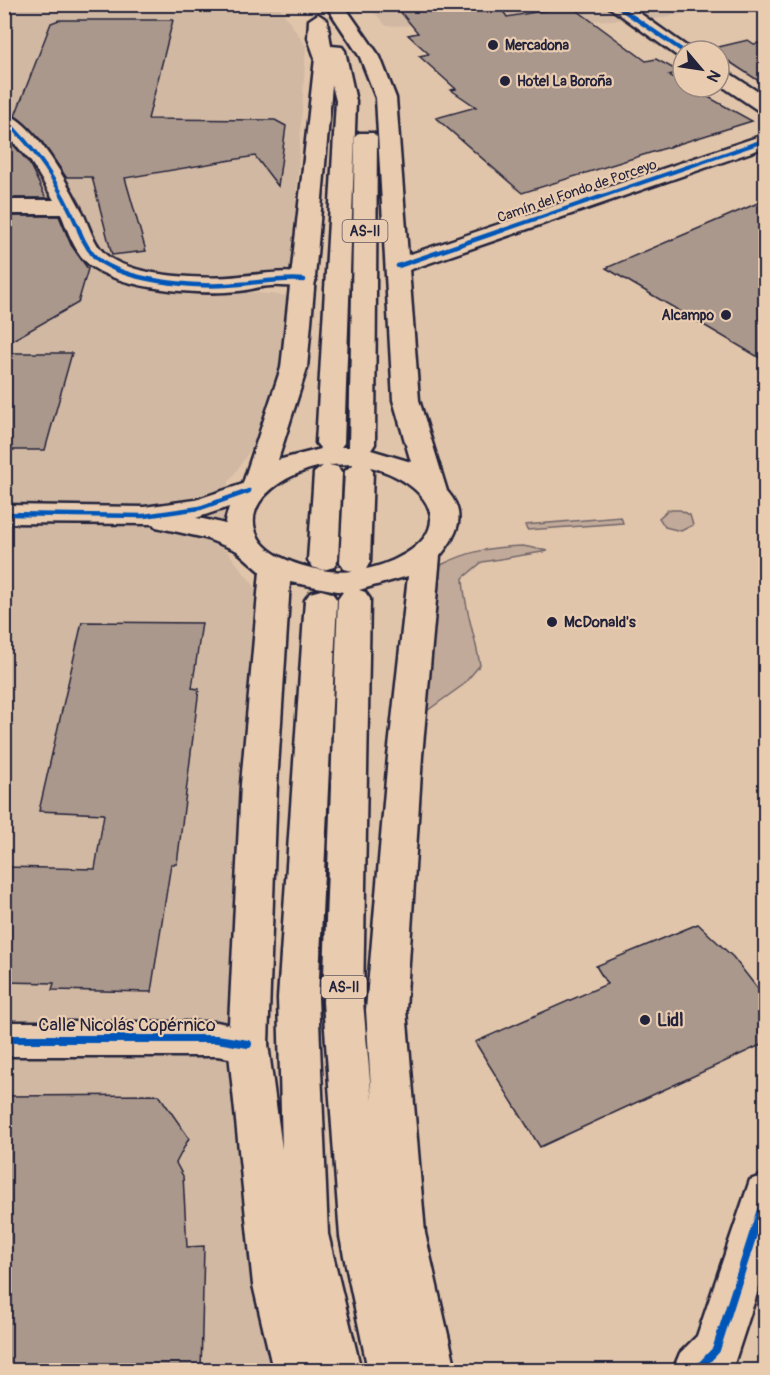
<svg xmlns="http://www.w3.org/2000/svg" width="770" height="1375" font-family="Pangolin,sans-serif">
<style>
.built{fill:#d1b8a2}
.green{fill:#c1aa99;stroke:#72666a;stroke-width:1.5}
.building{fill:#ab988c;stroke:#22223b;stroke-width:1.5}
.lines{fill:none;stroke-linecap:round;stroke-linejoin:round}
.minor-casing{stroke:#22223b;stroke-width:5}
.highway-casing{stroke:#22223b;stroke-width:5}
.minor{fill:#e9ccb0;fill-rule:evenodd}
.highway{fill:#e9ccb0;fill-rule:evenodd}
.cycleway-far2-casing{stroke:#e9ccb0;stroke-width:6}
.cycleway-far1-casing{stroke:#e9ccb0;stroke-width:8}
.cycleway-casing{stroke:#e9ccb0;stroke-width:11}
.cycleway-far2{stroke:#0057b8;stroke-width:4}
.cycleway-far1{stroke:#0057b8;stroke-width:4.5}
.cycleway{stroke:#0057b8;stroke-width:8}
.poi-dot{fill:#22223b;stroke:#e9ccb0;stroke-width:2}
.labels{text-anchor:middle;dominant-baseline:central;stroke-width:4.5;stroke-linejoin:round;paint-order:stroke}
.far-poi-label{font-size:14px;font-weight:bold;fill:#22223b;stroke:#e9ccb0;text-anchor:start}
.far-street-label{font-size:14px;fill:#22223b;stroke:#e9ccb0}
.shield{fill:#e9ccb0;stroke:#5e555e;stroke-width:1.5}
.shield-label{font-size:14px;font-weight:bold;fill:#22223b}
.poi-label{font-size:15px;font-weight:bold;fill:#22223b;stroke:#e9ccb0;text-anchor:start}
.near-poi-label{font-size:18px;font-weight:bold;fill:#22223b;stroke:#e9ccb0;text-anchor:start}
.near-street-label{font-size:18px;fill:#22223b;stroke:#e9ccb0}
</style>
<rect width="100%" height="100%" fill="#e1c5ab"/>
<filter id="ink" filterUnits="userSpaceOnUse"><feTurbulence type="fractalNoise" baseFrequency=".0167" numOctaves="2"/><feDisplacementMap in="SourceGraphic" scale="12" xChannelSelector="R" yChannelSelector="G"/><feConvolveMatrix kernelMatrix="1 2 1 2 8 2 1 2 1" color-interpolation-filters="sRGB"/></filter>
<g filter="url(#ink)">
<path class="built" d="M 4,5 L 278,5 L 306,46 L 292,268 L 216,278 L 129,270 L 104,256 L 48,154 L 5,107 Z
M 368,5 L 727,5 L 656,19 L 386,26 Z
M 4,124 L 43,171 L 87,259 L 213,288 L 288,296 L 279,368 L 255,443 L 229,482 L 218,546 L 227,551 L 255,587 L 257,610 L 254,1241 L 284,1370 L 5,1370 Z"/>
<path class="green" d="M 668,510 L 680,510 L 690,515 L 693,525 L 681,531 L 665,527 L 659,518 Z
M 621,517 L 623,523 L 527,530 L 525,525 Z
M 523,546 L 548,551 L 482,562 L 463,578 C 464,608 475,635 480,665 L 463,685 L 424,713 L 433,587 L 441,565 C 469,551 492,547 523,546 Z"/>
<path class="building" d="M 394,4 L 498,4 L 507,17 L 571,6 L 646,61 L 656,59 L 680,72 L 669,75 L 683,83 L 683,87 L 690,87 L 752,121 L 522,193 L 436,118 L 476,107 L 451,90 L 456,89 L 419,56 L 429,54 L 408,35 L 418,33 Z
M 59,20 L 173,20 L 148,119 L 275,120 L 286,126 L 278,186 L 255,156 L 125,178 L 146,251 L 112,255 L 92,177 L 66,177 L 40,139 L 15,116 L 51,23 Z
M 748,40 L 754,44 L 765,42 L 765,85 L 719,55 L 719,51 L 710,49 Z
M 7,137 L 29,163 L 46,198 L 4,198 Z
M 765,200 L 765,361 L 606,268 Z
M 4,216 L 59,216 L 71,245 L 88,269 L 78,303 L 4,345 Z
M 4,353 L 72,353 L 45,450 L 4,450 Z
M 82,622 L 202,623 L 192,688 L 199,689 L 177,864 L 171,864 L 151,992 L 52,990 L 54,983 L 4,982 L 4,867 L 95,869 L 104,814 L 39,811 Z
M 698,924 L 733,957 L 765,998 L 765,1043 L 540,1147 L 475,1042 L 607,984 L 596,966 Z
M 159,1095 L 189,1138 L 176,1163 L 183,1176 L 187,1247 L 204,1246 L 201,1371 L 4,1371 L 4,1096 Z"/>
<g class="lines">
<g class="minor-casing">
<path id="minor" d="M 605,4 L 627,4 L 693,51 L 683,51 L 683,57 L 676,55 Z
M 719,69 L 726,71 L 766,97 L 766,113 L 759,111 L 719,84 Z
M 4,113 C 34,120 69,186 82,211 C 90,228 94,247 110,258 C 139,277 206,280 240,276 C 265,274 287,269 313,275 L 316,280 L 313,285 C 299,289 285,285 271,286 C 260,286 250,290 239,291 C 200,295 128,290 94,268 C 75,256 69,233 61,214 L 4,214 L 4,200 L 54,200 L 31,162 L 4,131 Z
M 766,134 L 766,147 L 406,271 L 398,273 L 390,271 L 386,266 L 390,261 Z
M 249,482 L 259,485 L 263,491 L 259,497 L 196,518 C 216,521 251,528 263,546 L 259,553 L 248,555 L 205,538 L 156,527 L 153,524 L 4,523 L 4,505 L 144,507 L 195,500 Z
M 4,1022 L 217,1022 L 262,1032 L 268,1044 L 262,1056 L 248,1061 L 217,1056 L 4,1056 Z
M 766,1174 L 766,1266 L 733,1367 L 729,1370 L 673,1370 L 680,1353 L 697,1336 L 750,1180 Z"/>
</g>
<g class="highway-casing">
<path id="highway" d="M 325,4 L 343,4 L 380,57 L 396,98 L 419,400 L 447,491 C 468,515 457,535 440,556 L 422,756 L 406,1010 L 425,1233 L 456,1370 L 368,1370 L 340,1237 L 323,1002 L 338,599 L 343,592 L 290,582 L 277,784 L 268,1044 L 282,1149 L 278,998 L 305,600 L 310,593 L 321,590 L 332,593 L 337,600 L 318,998 L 328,1234 L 361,1370 L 273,1370 L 253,1285 L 228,1044 L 241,784 L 260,571 L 237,551 L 228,537 L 225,521 L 229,507 L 242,486 L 281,368 L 315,58 L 308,38 L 309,20 L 318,14 L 327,20 L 331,46 L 342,47 L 345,51 L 356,101 L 344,443 L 341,447 L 349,447 L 355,137 L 359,133 L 373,133 L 377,137 L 375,444 L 371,450 L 411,462 L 393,400 L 376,98 L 360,57 ZM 332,85 L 336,101 L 316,443 L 321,449 L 278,460 L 307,368 ZM 353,464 L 345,471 L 340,562 L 344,569 L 353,571 C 327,575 272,563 258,537 C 238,499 294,470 323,466 L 314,473 L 308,560 L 312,567 L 323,570 L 334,567 L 338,560 L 342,473 L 338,467 L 329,465 ZM 370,467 C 393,472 429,491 431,518 C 432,548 384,567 360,570 L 366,569 L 370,562 L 373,471 ZM 408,576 L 388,756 L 366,1010 L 372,1103 L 363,1002 L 370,599 L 365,592 L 359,590 Z"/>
</g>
<use href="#minor" class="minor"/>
<use href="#highway" class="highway"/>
<g class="cycleway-far2-casing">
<path id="cycleway-far2" d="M 614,4 L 683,51
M 4,119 C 38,150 62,190 80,232
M 498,232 L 766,140"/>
</g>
<g class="cycleway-far1-casing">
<path id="cycleway-far1" d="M 79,230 C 84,243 91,256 103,263 C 136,283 202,288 240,284 C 262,282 281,278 304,280
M 398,266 L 503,230
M 4,514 L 144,516 L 200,508 L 249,491"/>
</g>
<g class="cycleway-casing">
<path id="cycleway" d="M 4,1039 L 217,1039 L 248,1044
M 697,1370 L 716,1350 L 766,1194"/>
</g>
<use href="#cycleway-far2" class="cycleway-far2"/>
<use href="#cycleway-far1" class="cycleway-far1"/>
<use href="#cycleway" class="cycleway"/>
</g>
</g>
<g class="poi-dot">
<circle cx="493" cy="45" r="6"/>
<circle cx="505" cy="81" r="6"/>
<circle cx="726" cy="315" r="6"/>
<circle cx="552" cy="622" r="6"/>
<circle cx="645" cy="1020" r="6"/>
</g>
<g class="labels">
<g class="far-poi-label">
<text x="505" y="45">Mercadona</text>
<text x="517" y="81">Hotel La Boroña</text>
<text x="714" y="315" text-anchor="end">Alcampo</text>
</g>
<g class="far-street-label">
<text transform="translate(577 191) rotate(-19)">Camín del Fondo de Porceyo</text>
</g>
<g class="shield">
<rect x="342.5" y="220" width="45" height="22" rx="4.5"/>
<rect x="321.5" y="976" width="45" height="22" rx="4.5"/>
</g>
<g class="shield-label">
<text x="365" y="231">AS-II</text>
<text x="344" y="987">AS-II</text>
</g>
<g class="poi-label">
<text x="564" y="622">McDonald's</text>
</g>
<g class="near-poi-label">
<text x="657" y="1020">Lidl</text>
</g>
<g class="near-street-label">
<text x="127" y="1025">Calle Nicolás Copérnico</text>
</g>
</g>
<rect width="770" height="1375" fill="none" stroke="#e9ccb0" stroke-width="24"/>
<rect x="12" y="12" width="746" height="1351" fill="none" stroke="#22223b" stroke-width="2" filter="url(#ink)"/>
<g transform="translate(701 69) rotate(119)"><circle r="28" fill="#e9ccb0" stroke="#998881" stroke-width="1.5"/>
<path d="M0-4.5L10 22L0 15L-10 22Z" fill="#22223b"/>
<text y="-9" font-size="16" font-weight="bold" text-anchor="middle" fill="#22223b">N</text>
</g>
</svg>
